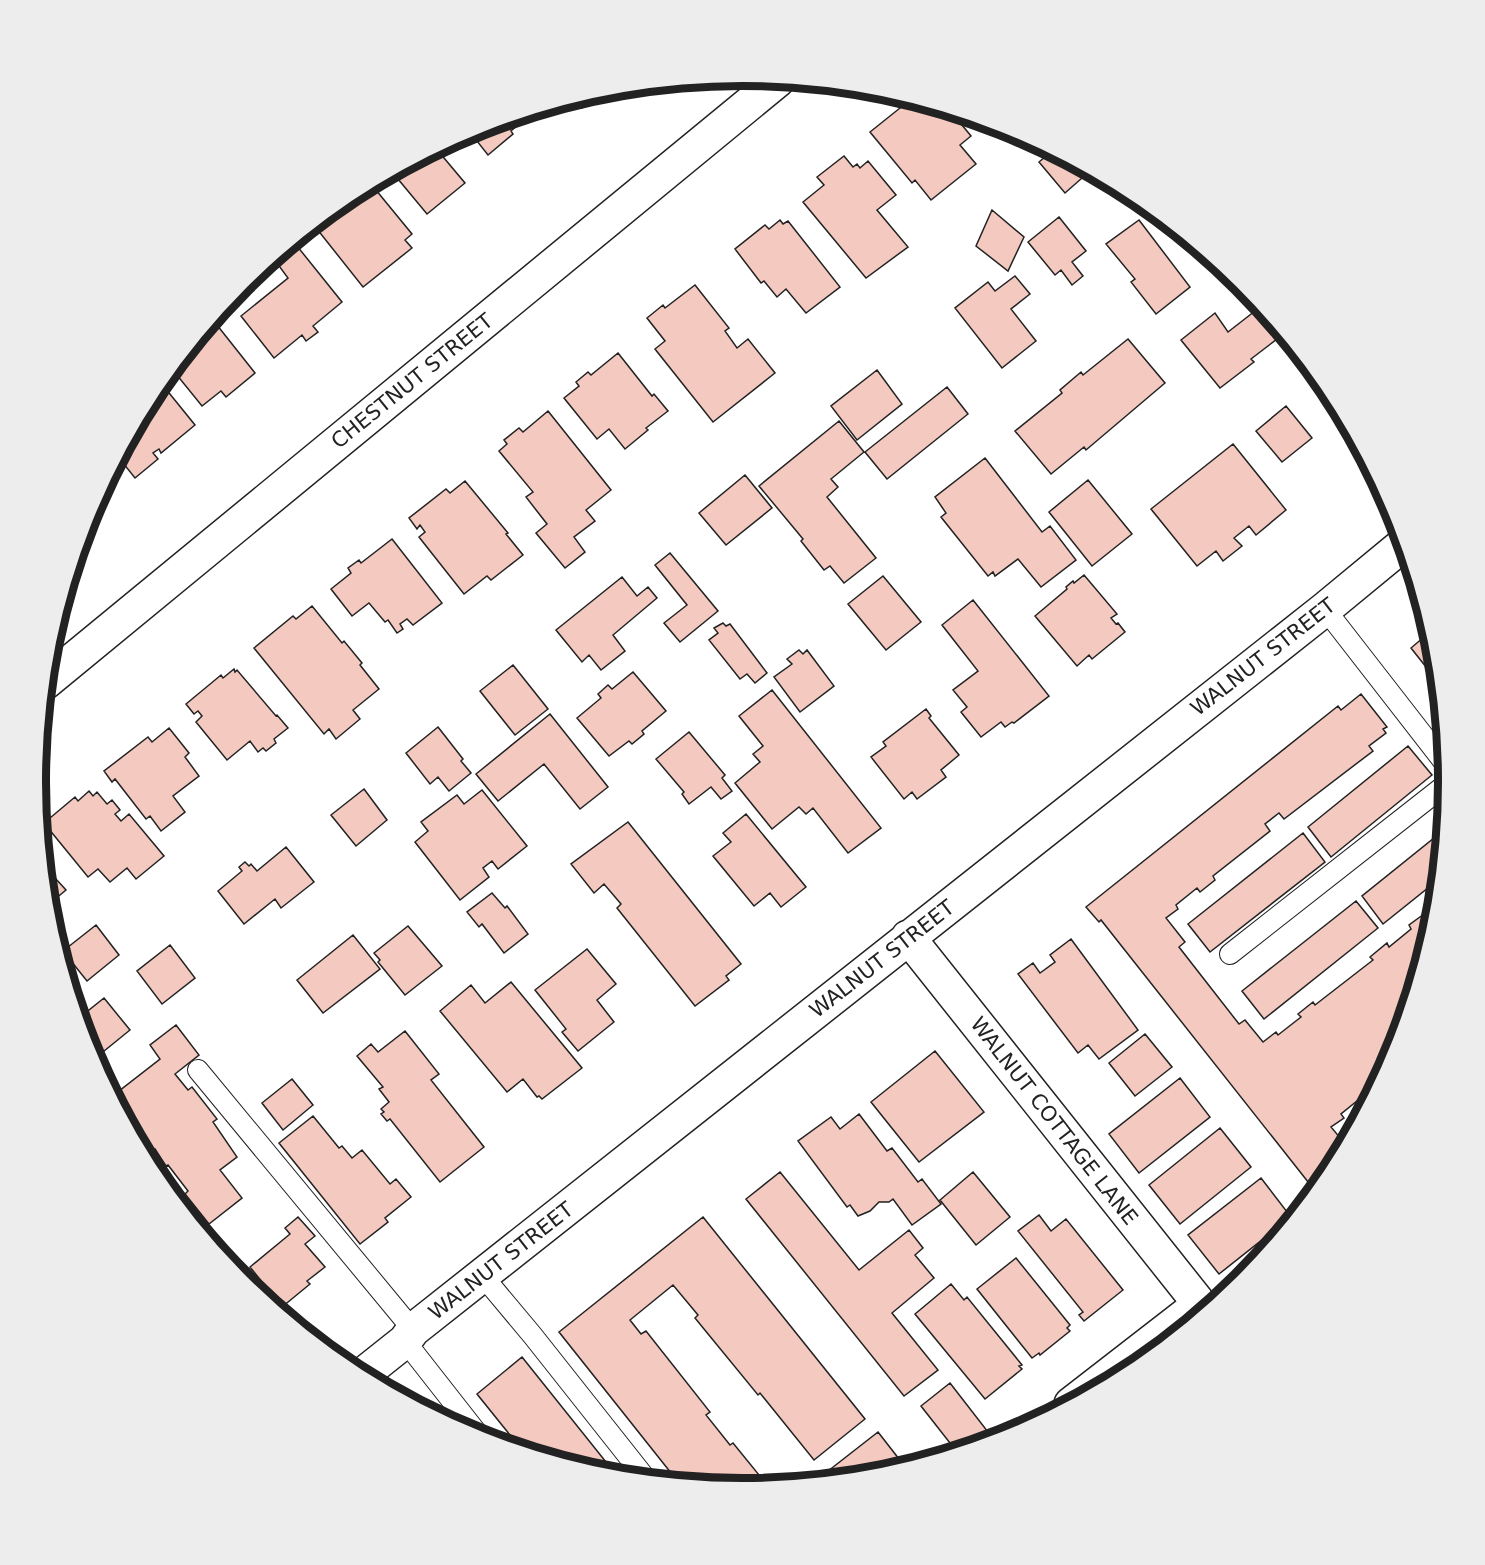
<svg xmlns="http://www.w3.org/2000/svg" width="1485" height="1565" font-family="'DejaVu Sans',sans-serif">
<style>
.building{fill:#f3c9c0;stroke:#222;stroke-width:1.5}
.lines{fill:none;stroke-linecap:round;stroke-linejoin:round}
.lane-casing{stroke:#222;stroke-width:22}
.street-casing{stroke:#222;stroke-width:36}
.lane{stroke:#fff;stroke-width:20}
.street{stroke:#fff;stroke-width:33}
.labels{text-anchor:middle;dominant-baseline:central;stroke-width:4.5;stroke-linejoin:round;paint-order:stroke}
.street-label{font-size:21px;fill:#222;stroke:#fff}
.rim{fill:none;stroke:#222;stroke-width:8}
</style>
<rect width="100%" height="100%" fill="#fff"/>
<path class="building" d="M 605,90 L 582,108 L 575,99 Z
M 915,100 L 919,105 L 923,102 L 960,114 L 961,115 L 957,119 L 971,136 L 960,145 L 976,164 L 931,200 L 915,180 L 912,183 L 870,132 L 905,104 L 907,107 Z
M 515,117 L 520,123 L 511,131 L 513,134 L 488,155 L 469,131 Z
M 450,142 L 439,152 L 465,183 L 427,214 L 398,179 L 403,175 L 398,169 Z
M 1052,151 L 1090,171 L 1065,193 L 1039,162 Z
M 844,156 L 853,167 L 857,164 L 860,168 L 868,161 L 896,195 L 877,210 L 908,247 L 866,278 L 803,202 L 824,185 L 817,177 Z
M 371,184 L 412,234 L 405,240 L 412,248 L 363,287 L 317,229 L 318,228 L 315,224 L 350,195 Z
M 992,210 L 1024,237 L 1008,271 L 976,246 Z
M 1059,217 L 1086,251 L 1072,262 L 1083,276 L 1072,285 L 1061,270 L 1055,275 L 1028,242 Z
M 780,220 L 783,224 L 788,221 L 840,287 L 806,313 L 786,289 L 777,297 L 764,281 L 761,283 L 735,249 L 765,225 L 769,229 Z
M 1139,220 L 1190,287 L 1156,314 L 1131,282 L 1135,279 L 1106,244 Z
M 293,241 L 342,302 L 313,326 L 318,332 L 306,341 L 302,335 L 274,358 L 241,316 L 288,278 L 274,259 L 270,261 Z
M 1015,276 L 1030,294 L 1011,309 L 1036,341 L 1002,368 L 955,308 L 988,282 L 995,291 Z
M 695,285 L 729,328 L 725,331 L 737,348 L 748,339 L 775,373 L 713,422 L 655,349 L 665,341 L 647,318 L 663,305 L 665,308 Z
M 1255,311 L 1277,339 L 1251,359 L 1254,362 L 1220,388 L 1181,340 L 1215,313 L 1228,332 Z
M 213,320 L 255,373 L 226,397 L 221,391 L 202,406 L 172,369 Z
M 1128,339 L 1165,383 L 1086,450 L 1084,447 L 1051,474 L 1015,431 L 1062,393 L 1060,390 L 1081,372 L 1083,375 Z
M 618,353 L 652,396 L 654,394 L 668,411 L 646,428 L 648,430 L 625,449 L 609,429 L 597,439 L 564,398 L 579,386 L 576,382 L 588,372 L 591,375 Z
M 877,370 L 902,404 L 857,440 L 831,406 Z
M 161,383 L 195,425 L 161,453 L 159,449 L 153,453 L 158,459 L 135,478 L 119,458 L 155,390 Z
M 947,387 L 968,414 L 887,479 L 865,452 Z
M 1286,406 L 1312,438 L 1282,462 L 1256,431 Z
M 548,411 L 611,490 L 586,510 L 595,521 L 574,537 L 585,552 L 565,568 L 536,533 L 547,524 L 526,497 L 533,492 L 499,451 L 507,444 L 504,440 L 519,428 L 523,432 Z
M 839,421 L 864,452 L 831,479 L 838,487 L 827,497 L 876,558 L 844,583 L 830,566 L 824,570 L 801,541 L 803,539 L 759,486 Z
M 1233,444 L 1286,510 L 1256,535 L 1249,526 L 1234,538 L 1242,546 L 1223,561 L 1216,551 L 1197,566 L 1151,509 Z
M 985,458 L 1042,532 L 1050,526 L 1076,560 L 1041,587 L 1018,559 L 995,576 L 993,572 L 988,576 L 941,517 L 946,513 L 935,497 Z
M 745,475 L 772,508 L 726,545 L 699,513 Z
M 1088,480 L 1132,534 L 1092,566 L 1049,512 Z
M 465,481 L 508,533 L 506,534 L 523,555 L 491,580 L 487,576 L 464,594 L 419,537 L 425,532 L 420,525 L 417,529 L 409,518 L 446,489 L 450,493 Z
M 99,495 L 104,502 L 90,513 L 90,512 Z
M 392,539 L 442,603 L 413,625 L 407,619 L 400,624 L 403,629 L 397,633 L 388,620 L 385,622 L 369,603 L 352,616 L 331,589 L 351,573 L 348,568 L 359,560 L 361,563 Z
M 670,553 L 718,611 L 680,642 L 664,623 L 687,605 L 655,565 Z
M 1084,575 L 1117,614 L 1111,618 L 1116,624 L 1118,623 L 1125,632 L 1092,659 L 1089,655 L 1077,666 L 1035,616 L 1067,589 L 1066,587 L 1073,581 L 1074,583 Z
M 883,576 L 921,622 L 886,650 L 848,604 Z
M 622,577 L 637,596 L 648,587 L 657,598 L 613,635 L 625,651 L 601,670 L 589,655 L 582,662 L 556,630 Z
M 973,600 L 1049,696 L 1014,723 L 1012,722 L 1005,727 L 1001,722 L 981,737 L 961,712 L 967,707 L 953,690 L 978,671 L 942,625 Z
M 312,606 L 342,643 L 344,641 L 362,663 L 360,665 L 379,689 L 353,710 L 360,719 L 336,739 L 329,729 L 324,734 L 254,648 L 293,616 L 296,619 Z
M 723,623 L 726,626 L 730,624 L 767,673 L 755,683 L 747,674 L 740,679 L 709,640 L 718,633 L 714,628 Z
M 1431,631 L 1435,645 L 1438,682 L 1411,648 Z
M 799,650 L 803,654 L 807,650 L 834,686 L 800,712 L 774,677 L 792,664 L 787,659 Z
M 513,665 L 548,709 L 515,735 L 480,691 Z
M 234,669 L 235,672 L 237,670 L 276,716 L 277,715 L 288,728 L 274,739 L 276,743 L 266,751 L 263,748 L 258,752 L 250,741 L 227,760 L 196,722 L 202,716 L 198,711 L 194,714 L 186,704 L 221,675 L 223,678 Z
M 633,672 L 666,711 L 642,731 L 644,734 L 632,744 L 629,741 L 609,756 L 577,718 L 601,698 L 598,694 L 608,685 L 612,689 Z
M 772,690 L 881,828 L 848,853 L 813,808 L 806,814 L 799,807 L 772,829 L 735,783 L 760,762 L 753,754 L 763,746 L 739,716 Z
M 1361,694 L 1387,727 L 1383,729 L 1386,733 L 1369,746 L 1373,751 L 1284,819 L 1279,813 L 1265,824 L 1270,831 L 1213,876 L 1215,880 L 1200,892 L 1197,888 L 1176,905 L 1178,909 L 1166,918 L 1185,942 L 1179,947 L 1239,1024 L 1245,1020 L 1263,1042 L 1276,1032 L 1278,1035 L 1301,1017 L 1298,1014 L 1313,1002 L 1315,1005 L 1373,960 L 1370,957 L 1387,943 L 1389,947 L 1411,929 L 1409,925 L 1424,914 L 1426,917 L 1436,909 L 1435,921 L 1395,1053 L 1374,1092 L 1365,1100 L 1362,1097 L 1341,1114 L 1344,1118 L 1331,1127 L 1346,1145 L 1330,1175 L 1316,1192 L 1101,920 L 1099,922 L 1086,907 L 1338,706 L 1341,710 Z
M 926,709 L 931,716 L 929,718 L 959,755 L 941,770 L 946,777 L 917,799 L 912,792 L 904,799 L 871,757 L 886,746 L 883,742 Z
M 550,714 L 608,787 L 580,809 L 544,764 L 498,801 L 476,774 Z
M 438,727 L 463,759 L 461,761 L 471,773 L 449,791 L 438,777 L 430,784 L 406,753 Z
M 169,728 L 189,753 L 185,757 L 199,776 L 173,796 L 185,812 L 161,831 L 150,816 L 146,819 L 115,779 L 112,782 L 104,771 L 148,737 L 152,742 Z
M 689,732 L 725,775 L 722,778 L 732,791 L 721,799 L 711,787 L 689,804 L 682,794 L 684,792 L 656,759 Z
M 1408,746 L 1432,775 L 1331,857 L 1308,827 Z
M 364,789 L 387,820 L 356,846 L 331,815 Z
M 482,790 L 527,846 L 498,869 L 492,861 L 483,868 L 489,877 L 460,900 L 415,842 L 428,831 L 421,822 L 457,795 L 464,804 Z
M 89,791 L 93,796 L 97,792 L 107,804 L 112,800 L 120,810 L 115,814 L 121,821 L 129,814 L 164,856 L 136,879 L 127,868 L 110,882 L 98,869 L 88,877 L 44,823 L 75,797 L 78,801 Z
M 746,814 L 806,887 L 781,907 L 770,893 L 754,906 L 713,856 L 731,842 L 723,833 Z
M 628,822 L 741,964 L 726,976 L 729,980 L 695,1006 L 617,908 L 621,904 L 604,884 L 594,893 L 571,864 Z
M 1444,830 L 1439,879 L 1383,924 L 1362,896 Z
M 1303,833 L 1325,862 L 1210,952 L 1188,924 Z
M 286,847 L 314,882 L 281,908 L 275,899 L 244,924 L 218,891 L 242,871 L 239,867 L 245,862 L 249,866 L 251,864 L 257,871 Z
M 44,866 L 66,890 L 48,905 Z
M 492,893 L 505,908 L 507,906 L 528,934 L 504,953 L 482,924 L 479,927 L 467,912 Z
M 1356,901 L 1378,928 L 1264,1019 L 1242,991 Z
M 96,925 L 119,955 L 87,981 L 63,951 Z
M 408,926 L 442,966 L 405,995 L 378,962 L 380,960 L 374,953 Z
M 353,935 L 380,969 L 323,1013 L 297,980 Z
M 1071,939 L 1138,1030 L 1099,1059 L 1088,1045 L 1078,1053 L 1018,974 L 1033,963 L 1040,973 L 1055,962 L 1050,955 Z
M 170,945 L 195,978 L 162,1004 L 137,971 Z
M 587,949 L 616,984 L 597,1000 L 614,1022 L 578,1051 L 562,1032 L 566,1029 L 535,990 Z
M 511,982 L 582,1068 L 542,1099 L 539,1096 L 537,1097 L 523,1079 L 507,1092 L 440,1011 L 471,985 L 485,1003 Z
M 104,998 L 130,1030 L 93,1060 L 79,1018 Z
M 176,1025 L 199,1055 L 175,1074 L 188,1090 L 192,1087 L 217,1119 L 213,1122 L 237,1157 L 220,1170 L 242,1198 L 209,1224 L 185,1194 L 188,1191 L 168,1165 L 166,1166 L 155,1149 L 152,1152 L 145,1144 L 149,1141 L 114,1095 L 160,1059 L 150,1045 Z
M 405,1031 L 439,1074 L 431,1080 L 484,1147 L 440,1182 L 390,1119 L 387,1121 L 381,1114 L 384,1112 L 381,1109 L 389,1102 L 379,1089 L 383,1087 L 357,1056 L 371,1044 L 378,1052 Z
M 1145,1034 L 1172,1067 L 1135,1096 L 1109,1063 Z
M 935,1051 L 984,1112 L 919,1162 L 871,1102 Z
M 1180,1078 L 1210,1117 L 1139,1173 L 1109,1134 Z
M 292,1079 L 313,1105 L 283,1130 L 262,1103 Z
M 859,1114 L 887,1151 L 892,1148 L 918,1182 L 922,1179 L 941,1204 L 912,1225 L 893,1199 L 889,1202 L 879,1202 L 870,1211 L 858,1216 L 850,1205 L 847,1207 L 798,1141 L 831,1117 L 840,1129 Z
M 313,1116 L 339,1148 L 342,1146 L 352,1158 L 362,1150 L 390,1184 L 396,1179 L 411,1197 L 385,1218 L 388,1222 L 360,1244 L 279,1143 Z
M 1220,1128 L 1251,1167 L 1180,1224 L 1149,1185 Z
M 780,1172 L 859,1270 L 909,1230 L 923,1248 L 915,1255 L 934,1278 L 892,1313 L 938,1370 L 904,1396 L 746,1199 Z
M 973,1172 L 1010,1217 L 976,1245 L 940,1200 Z
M 1261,1178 L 1291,1217 L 1219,1274 L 1188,1235 Z
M 1039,1215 L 1051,1231 L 1066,1219 L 1123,1290 L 1084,1321 L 1079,1315 L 1083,1312 L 1018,1231 Z
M 298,1217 L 315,1236 L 305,1244 L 325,1267 L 307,1281 L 310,1284 L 282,1307 L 250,1267 L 290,1234 L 285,1228 Z
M 703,1217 L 865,1419 L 814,1460 L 760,1393 L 758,1395 L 695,1318 L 698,1315 L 673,1285 L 630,1320 L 641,1334 L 646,1331 L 710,1412 L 706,1415 L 730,1445 L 733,1443 L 768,1486 L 742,1489 L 679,1483 L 559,1332 Z
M 1016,1258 L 1070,1325 L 1067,1328 L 1070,1331 L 1040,1355 L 1039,1353 L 1032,1358 L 977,1289 Z
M 1258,1263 L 1242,1282 L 1232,1290 L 1229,1286 Z
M 951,1284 L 964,1300 L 967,1297 L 1022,1365 L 1019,1366 L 1022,1369 L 985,1399 L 915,1314 Z
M 522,1357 L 618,1477 L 604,1475 L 522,1450 L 477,1394 Z
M 950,1383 L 995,1441 L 957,1452 L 921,1406 Z
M 878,1432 L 899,1459 L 878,1476 L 814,1482 Z"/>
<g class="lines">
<g class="lane-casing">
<path id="lane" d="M 1325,609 L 1447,766
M 1230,954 L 1449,782
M 198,1070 L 413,1330
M 482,1275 L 533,1336 L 647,1480
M 405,1341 L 481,1438"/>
</g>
<g class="street-casing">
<path id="street" d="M 46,682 L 778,80
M 908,937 L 1206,1312
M 361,1376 L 405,1341 L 413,1330 L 1325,609 L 1405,543
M 1071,1404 L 1200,1304"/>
</g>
<use href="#lane" class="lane"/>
<use href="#street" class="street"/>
</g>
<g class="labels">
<g class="street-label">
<text transform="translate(412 381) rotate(-39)">CHESTNUT STREET</text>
<text transform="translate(1263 657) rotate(-38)">WALNUT STREET</text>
<text transform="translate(882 959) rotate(-38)">WALNUT STREET</text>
<text transform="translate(1054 1121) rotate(52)">WALNUT COTTAGE LANE</text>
<text transform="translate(501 1261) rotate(-38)">WALNUT STREET</text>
</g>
</g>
<path d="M0 0H1485V1565H0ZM46 782a696 696 0 1 1 1392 0a696 696 0 1 1-1392 0Z" fill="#ededed" fill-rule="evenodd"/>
<path class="rim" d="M46 782a696 696 0 1 1 1392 0a696 696 0 1 1-1392 0Z"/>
</svg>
